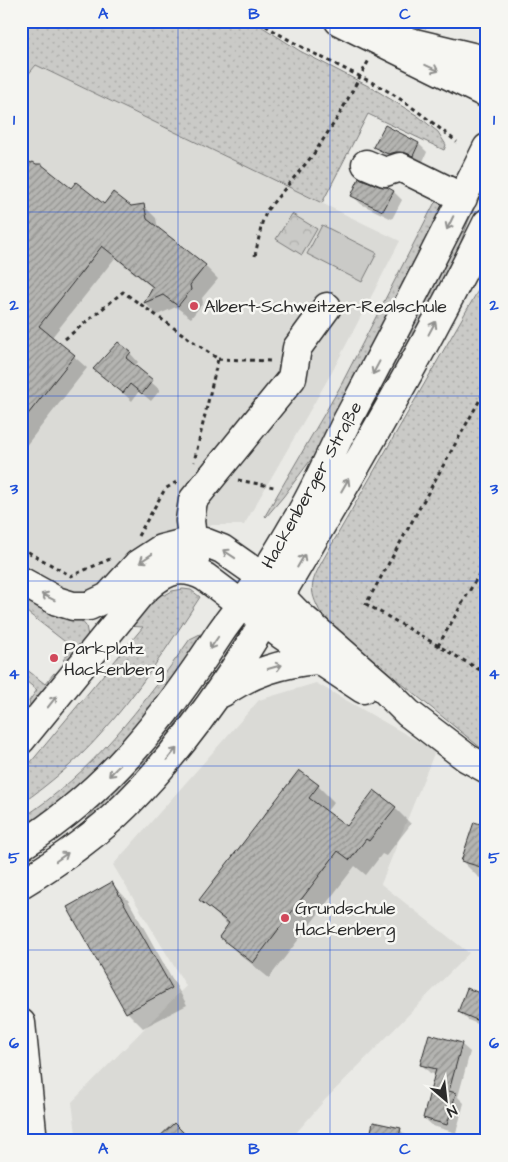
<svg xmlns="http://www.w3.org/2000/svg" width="508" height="1162" font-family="'Architects Daughter',sans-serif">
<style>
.built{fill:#dadad6}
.grass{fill:url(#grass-dots);stroke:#7a7a79}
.park{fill:url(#park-crowns);stroke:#7a7a79}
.pitch{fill:#cacac7;stroke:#7a7a79}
.shadow{fill:#0003}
.building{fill:url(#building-hatch);stroke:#2b2b2b}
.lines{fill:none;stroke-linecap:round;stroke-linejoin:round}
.minor-casing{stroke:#2b2b2b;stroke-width:31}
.path{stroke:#2b2b2b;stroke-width:3;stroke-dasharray:4 4;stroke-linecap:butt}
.minor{stroke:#f6f6f2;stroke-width:28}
.oneway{stroke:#90908e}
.grid{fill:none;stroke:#1d4ed8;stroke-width:1;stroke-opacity:0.55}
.poi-dot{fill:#d1495b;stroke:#f6f6f2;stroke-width:2}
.labels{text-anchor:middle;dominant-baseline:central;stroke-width:5;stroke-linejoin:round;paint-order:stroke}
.poi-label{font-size:18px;fill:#2b2b2b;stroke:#f6f6f2;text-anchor:start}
.street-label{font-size:18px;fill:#2b2b2b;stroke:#f6f6f2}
.neatline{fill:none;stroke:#1d4ed8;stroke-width:2}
.grid-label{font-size:16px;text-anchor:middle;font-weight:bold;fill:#1d4ed8}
</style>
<defs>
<pattern id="grass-dots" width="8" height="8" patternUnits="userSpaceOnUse" patternTransform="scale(1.25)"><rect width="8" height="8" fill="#cacac7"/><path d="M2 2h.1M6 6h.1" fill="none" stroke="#aeaeab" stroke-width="1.8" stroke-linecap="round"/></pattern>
<pattern id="park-crowns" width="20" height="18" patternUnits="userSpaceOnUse" patternTransform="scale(1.25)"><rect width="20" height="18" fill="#cacac7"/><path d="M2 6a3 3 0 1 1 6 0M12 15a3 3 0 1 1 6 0" fill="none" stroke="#aeaeab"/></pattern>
<pattern id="building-hatch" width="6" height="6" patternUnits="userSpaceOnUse" patternTransform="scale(1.25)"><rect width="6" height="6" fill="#b4b4b1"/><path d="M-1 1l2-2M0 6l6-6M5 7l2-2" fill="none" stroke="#939390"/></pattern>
</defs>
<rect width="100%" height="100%" fill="#eaeae6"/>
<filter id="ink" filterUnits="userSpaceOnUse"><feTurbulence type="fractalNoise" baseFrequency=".02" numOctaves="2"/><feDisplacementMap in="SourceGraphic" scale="10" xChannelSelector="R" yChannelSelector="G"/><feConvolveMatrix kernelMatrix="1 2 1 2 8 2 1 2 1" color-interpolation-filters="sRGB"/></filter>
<g filter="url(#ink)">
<path class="built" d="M 36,65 L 400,241 L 332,372 L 244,525 L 205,525 L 172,530 L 148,539 L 107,582 L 94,591 L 77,593 L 68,591 L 21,562 L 21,83 Z
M 316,683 L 435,751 L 381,884 L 469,953 L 324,1101 L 289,1141 L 77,1141 L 72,1102 L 186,986 L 113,865 L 259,700 Z"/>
<path class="grass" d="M 21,21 L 253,21 L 300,51 L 374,89 L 418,116 L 438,132 L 446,145 L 444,150 L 368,114 L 322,203 L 36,65 L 21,83 Z
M 487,180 L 468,222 L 446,283 L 324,496 Z
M 437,201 L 450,202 L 324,442 L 283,497 L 266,517 L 265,516 L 340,387 L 434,204 Z
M 487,275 L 487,753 L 326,622 C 306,588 309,585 328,551 Z
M 183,589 L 191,590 L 200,597 C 169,645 138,693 99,736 C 77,761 49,784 21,804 L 21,774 L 143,627 L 126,626 L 157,593 L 165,595 L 172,591 Z
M 21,592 L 80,619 L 86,626 L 88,636 L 70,663 L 63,660 L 73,648 L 23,609 L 21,610 Z
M 200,634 L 204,635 L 129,742 L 21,836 L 21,819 C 92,773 142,707 190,639 Z
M 223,647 L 227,649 L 137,781 L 75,837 L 21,868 L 76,830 L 87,819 L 114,788 Z
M 21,665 L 45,684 L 54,673 L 57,675 L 33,706 L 30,705 L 29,701 L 37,690 L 21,677 Z"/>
<path class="park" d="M 292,214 L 317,229 L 302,255 L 276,239 Z"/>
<path class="pitch" d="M 322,225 L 377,253 L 362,282 L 307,254 Z"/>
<path class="shadow" d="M 385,127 L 419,144 L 427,152 L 422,164 L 398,162 L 384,155 L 375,146 Z
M 21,157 L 72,190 L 104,205 L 131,208 L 143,205 L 156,218 L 158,229 L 205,266 L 218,279 L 202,298 L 203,303 L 191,318 L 176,307 L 157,315 L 145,303 L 153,288 L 115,258 L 52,337 L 87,368 L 21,452 Z
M 394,192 L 402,200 L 392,219 L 361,204 L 353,196 Z
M 130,353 L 138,362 L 134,367 L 160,390 L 151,401 L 139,391 L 132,401 L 95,369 Z
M 299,772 L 318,786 L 334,802 L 326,812 L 347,828 L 395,808 L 411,824 L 386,856 L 382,854 L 366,875 L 355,866 L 269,978 L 237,952 L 221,937 L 229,926 L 201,900 Z
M 487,828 L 487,881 L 478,877 L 462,861 Z
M 112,884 L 128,900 L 187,1005 L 143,1028 L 127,1012 L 69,908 Z
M 487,997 L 487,1028 L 468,1020 L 459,1012 Z
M 461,1044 L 470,1052 L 458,1097 L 464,1103 L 456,1133 L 433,1126 L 424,1118 L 436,1075 L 430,1073 L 422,1065 Z
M 400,1130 L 409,1138 L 408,1141 L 370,1141 Z"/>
<path class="building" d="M 385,125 L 419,143 L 413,156 L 406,153 L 396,152 L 388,154 L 373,147 Z
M 21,156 L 31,163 L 33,162 L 36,164 L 41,164 L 71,188 L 76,182 L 104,204 L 113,192 L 131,206 L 144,204 L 147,219 L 206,265 L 190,285 L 191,290 L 178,306 L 163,295 L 144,303 L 153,287 L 102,246 L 39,326 L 75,355 L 21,423 Z
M 359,178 L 379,186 L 387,187 L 394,191 L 383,211 L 351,196 Z
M 118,342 L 131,352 L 126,358 L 153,380 L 142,394 L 130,384 L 123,393 L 93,369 Z
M 299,770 L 319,785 L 309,798 L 347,826 L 374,790 L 396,807 L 369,841 L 366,839 L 350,860 L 338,851 L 253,963 L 219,937 L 229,923 L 199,900 Z
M 474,822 L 487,826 L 487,869 L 461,861 Z
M 112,882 L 172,988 L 126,1013 L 67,907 Z
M 467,988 L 487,996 L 487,1002 L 479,1021 L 458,1012 Z
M 429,1034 L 462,1043 L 449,1091 L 456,1093 L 447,1125 L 423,1118 L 436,1069 L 420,1065 Z
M 373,1122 L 401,1128 L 398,1141 L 369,1141 Z
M 174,1123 L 192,1141 L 155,1141 Z"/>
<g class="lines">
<g class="minor-casing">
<path id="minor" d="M 339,21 L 487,94
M 398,39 L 477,58 L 487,63
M 366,164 L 385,172 L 400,167 L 463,198
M 195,560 L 190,521 L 193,500 L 292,378 L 297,348 L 327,307
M 21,581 L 57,601 L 73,606 L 89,606 L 108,597 L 138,564 L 161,549 L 192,541 L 204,542 L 222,549 L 262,577 L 297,613 L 381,686 L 408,713 L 467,758 L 487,769
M 222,693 C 253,672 281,663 318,660
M 21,740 L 140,594 C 160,574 177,562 205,577 L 282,635 L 363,689
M 21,846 C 109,790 164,719 220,633 C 233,614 248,597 261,578 C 274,560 285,540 297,520 C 316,489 330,454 347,421 C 395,331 442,240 487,148
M 21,884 C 59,861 95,836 126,805 C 211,720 269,615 329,512 C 385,417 439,321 487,223
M 21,1023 L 33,1141"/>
</g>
<path class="path" d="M 259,21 C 299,49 344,67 386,90 C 411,105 434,124 457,142
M 255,256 L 262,223 L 267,210 L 313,155 L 338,117 L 369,60
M 65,339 L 123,292 L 218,359 L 194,462
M 218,359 L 272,361
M 487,387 L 366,604 L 487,674
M 238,480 L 274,487
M 138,536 L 165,489 L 178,481
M 21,548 L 71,576 L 110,559
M 438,646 L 487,560"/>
<use href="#minor" class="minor"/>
</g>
<defs><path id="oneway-shaft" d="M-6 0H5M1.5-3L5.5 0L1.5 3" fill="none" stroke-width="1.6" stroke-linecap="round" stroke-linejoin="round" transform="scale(1.25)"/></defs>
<g class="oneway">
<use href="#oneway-shaft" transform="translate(432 68) rotate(25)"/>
<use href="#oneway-shaft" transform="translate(450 223) rotate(116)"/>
<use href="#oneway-shaft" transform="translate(432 328) rotate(-62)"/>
<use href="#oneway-shaft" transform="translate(376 368) rotate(118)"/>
<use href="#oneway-shaft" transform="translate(345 485) rotate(-60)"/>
<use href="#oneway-shaft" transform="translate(229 554) rotate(-146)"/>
<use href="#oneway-shaft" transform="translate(146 558) rotate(146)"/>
<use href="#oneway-shaft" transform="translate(301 561) rotate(-60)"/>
<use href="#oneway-shaft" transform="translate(48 597) rotate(-154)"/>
<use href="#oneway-shaft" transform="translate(214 643) rotate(124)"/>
<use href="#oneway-shaft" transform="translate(275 667) rotate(-16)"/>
<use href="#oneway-shaft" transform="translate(52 702) rotate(-52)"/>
<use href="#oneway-shaft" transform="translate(172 754) rotate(-50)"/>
<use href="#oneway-shaft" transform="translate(114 771) rotate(134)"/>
<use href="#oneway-shaft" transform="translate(62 857) rotate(-35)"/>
</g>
</g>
<path class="grid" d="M 178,21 L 178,1141M 330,21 L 330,1141M 21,212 L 487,212M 21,396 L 487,396M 21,581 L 487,581M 21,766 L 487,766M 21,950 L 487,950"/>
<g class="poi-dot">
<circle cx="194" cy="306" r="5"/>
<circle cx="54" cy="658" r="5"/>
<circle cx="285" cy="918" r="5"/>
</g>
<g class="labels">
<g class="poi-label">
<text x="204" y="306">Albert-Schweitzer-Realschule</text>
<text x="64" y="648">Parkplatz<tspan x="64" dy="21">Hackenberg</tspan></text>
<text x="295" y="908">Grundschule<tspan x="295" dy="21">Hackenberg</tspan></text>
</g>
<g class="street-label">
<text transform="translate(312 485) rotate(-61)">Hackenberger Straße</text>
</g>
</g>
<rect width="508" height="1162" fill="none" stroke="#f6f6f2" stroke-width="55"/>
<g transform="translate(446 1100) rotate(152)" stroke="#f6f6f2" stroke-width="4" paint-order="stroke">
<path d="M0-4L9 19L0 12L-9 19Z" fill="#2b2b2b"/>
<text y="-8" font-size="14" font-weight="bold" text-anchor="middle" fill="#2b2b2b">N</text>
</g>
<rect x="28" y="28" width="452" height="1106" class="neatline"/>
<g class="grid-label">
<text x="103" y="19">A</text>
<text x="254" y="19">B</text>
<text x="405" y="19">C</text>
<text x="14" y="125">1</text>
<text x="494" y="125">1</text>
<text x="14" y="310">2</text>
<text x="494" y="310">2</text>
<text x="14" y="494">3</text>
<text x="494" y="494">3</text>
<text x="14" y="679">4</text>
<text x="494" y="679">4</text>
<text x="14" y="863">5</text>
<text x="494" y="863">5</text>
<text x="14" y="1048">6</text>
<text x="494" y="1048">6</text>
<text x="103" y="1154">A</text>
<text x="254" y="1154">B</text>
<text x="405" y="1154">C</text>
</g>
</svg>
